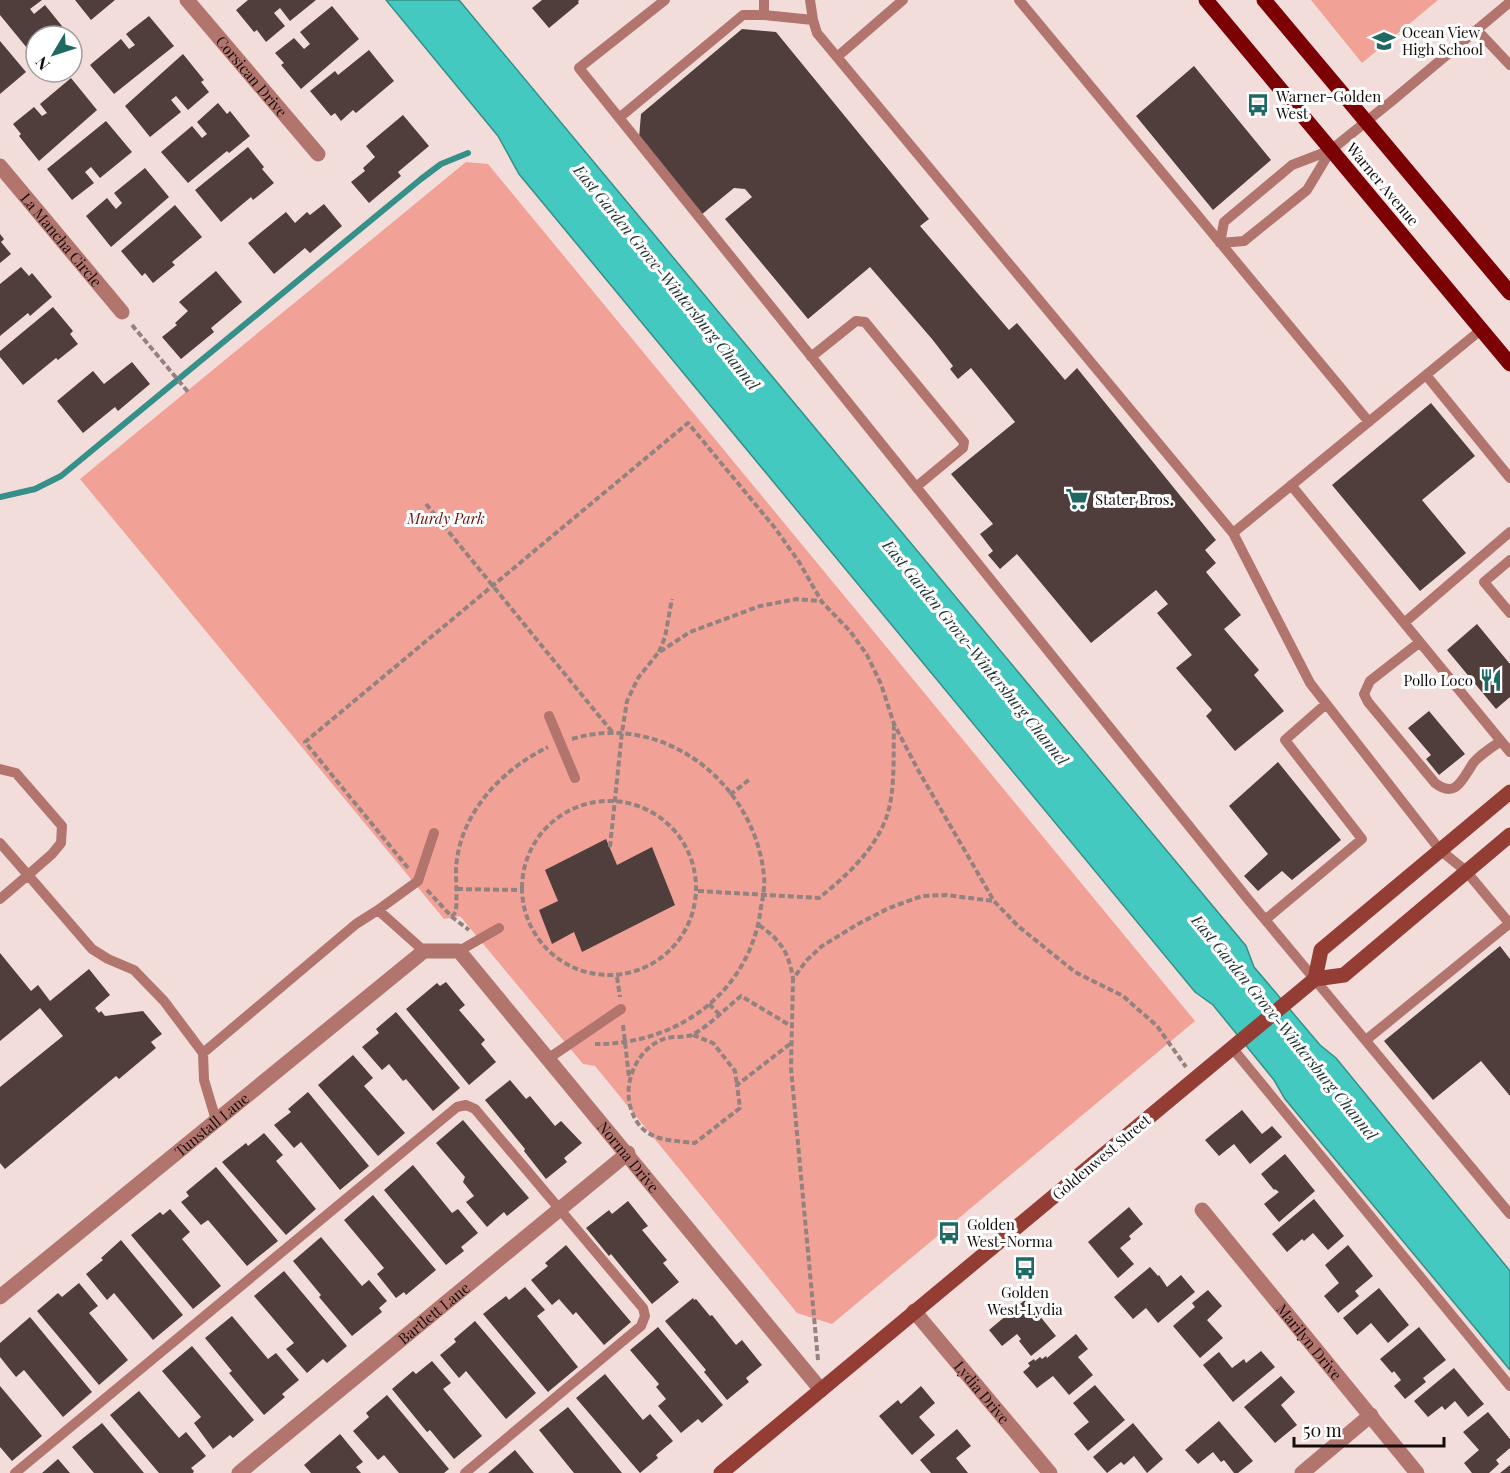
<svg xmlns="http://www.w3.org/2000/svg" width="1510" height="1473" font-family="'Playfair Display',serif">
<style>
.green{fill:#f2a196}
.water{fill:#43c9bf;stroke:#359089;stroke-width:1.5}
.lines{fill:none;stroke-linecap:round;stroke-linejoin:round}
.stream{stroke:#359089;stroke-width:6}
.building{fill:#4f3e3c}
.path{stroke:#928280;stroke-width:4;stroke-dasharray:6 3;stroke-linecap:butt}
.lane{stroke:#b2756d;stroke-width:10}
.street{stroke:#b2756d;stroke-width:15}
.secondary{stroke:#943d35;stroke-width:15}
.primary{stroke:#7b0105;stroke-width:15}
.labels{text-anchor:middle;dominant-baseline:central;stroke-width:6;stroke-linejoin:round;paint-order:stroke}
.poi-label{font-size:15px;fill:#130c0b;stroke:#fff;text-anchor:start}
.street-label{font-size:15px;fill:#130c0b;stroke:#fff}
.park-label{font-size:15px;font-style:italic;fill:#65130f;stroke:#fff}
.water-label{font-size:16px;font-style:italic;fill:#1c3230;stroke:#fff}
</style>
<rect width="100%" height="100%" fill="#f3ddda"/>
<path class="green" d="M 1311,0 L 1438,0 L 1362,63 Z
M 466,162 L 488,164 L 1195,1021 L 832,1324 L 797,1313 L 595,1066 L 583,1064 L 460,916 L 444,919 L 80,479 Z"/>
<path class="water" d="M 386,0 L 459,0 L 1246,946 L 1254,967 L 1320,1045 L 1336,1058 L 1510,1271 L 1510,1370 L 1285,1099 L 1274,1080 L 1213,1005 L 1195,992 L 519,174 L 498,136 Z"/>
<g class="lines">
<path class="stream" d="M 0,497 L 35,489 L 61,476 L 421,179 L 441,164 L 468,153"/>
</g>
<path class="building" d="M 0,0 L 42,0 L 30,9 L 34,14 L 45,5 L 70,36 L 36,36 L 36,59 L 0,15 Z
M 75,0 L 115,0 L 91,20 Z
M 248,0 L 316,0 L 290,21 L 280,8 L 274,13 L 285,26 L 266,42 L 257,30 L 254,32 L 236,10 Z
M 542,0 L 579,0 L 578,2 L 579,3 L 549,28 L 532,8 Z
M 332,6 L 359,39 L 301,89 L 281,65 L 284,63 L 275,53 L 294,38 L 304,49 L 310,44 L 300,32 Z
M 149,16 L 174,46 L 114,94 L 90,65 L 121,39 L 129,49 L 135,45 L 126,34 Z
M 742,29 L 776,32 L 929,219 L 920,226 L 1009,330 L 1017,323 L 1065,380 L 1077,368 L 1216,540 L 1205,550 L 1216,563 L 1206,572 L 1241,615 L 1224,629 L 1259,670 L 1254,675 L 1284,711 L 1235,751 L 1206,716 L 1212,710 L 1176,668 L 1192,655 L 1157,613 L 1168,604 L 1156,590 L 1091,643 L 1017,554 L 1000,569 L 988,555 L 993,551 L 980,534 L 993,524 L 951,474 L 1015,422 L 971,368 L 958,379 L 950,369 L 953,366 L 932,339 L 870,267 L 808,319 L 725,219 L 752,197 L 745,189 L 734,188 L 701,215 L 639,138 L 641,114 Z
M 0,41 L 26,72 L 0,94 Z
M 369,50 L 394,81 L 356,113 L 353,110 L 341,121 L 335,113 L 331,116 L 310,91 L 335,71 L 338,75 Z
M 183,54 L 204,80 L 201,82 L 209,92 L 188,110 L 176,96 L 171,100 L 181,112 L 150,137 L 125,106 Z
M 1194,66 L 1271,160 L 1213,210 L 1136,116 Z
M 71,78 L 97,110 L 39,161 L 19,136 L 21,134 L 13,124 L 34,107 L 42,116 L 47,113 L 40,104 Z
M 218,103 L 227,114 L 230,111 L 250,136 L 229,153 L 227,151 L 188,183 L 161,152 L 192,126 L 202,138 L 207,134 L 197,122 Z
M 403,115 L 429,146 L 398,172 L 401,176 L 369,203 L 351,182 L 365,171 L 363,168 L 375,157 L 366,146 Z
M 106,121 L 132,152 L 100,178 L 91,167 L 85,172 L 94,183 L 72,200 L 47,169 Z
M 248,147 L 264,167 L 262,169 L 274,183 L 253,200 L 251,197 L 221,222 L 195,190 Z
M 145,168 L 169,197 L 111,247 L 86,216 L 107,198 L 116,209 L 122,203 L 114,193 Z
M 324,204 L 342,226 L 310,253 L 305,248 L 274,274 L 248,243 L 286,212 L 295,223 L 307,212 L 310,215 Z
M 175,205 L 202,237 L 172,262 L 175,265 L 153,283 L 145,273 L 142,276 L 121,251 Z
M 0,234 L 4,239 L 1,242 L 11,254 L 0,263 Z
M 21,267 L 29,276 L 32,273 L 52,297 L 30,316 L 28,313 L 0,336 L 0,284 Z
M 216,271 L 242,302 L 211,328 L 214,332 L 181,359 L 162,337 L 177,325 L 175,323 L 188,311 L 179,302 Z
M 53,307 L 73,331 L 70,334 L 78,344 L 58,360 L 56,358 L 23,385 L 0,357 L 0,351 Z
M 132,362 L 150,384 L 118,411 L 115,407 L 83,433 L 57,401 L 93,371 L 104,384 Z
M 1431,403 L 1475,456 L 1422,500 L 1466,553 L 1420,591 L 1332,485 Z
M 1477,624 L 1510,664 L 1510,697 L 1496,709 L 1447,650 Z
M 1429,711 L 1465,754 L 1439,775 L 1426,759 L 1431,755 L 1408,728 Z
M 1278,762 L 1341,840 L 1292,880 L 1282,871 L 1258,891 L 1244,876 L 1268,854 L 1229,806 Z
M 606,839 L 617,865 L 652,847 L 675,905 L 582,952 L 574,932 L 552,944 L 539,910 L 558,901 L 545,870 Z
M 1500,946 L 1510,959 L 1510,1096 L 1481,1061 L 1433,1100 L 1384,1041 Z
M 0,953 L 31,991 L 38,985 L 50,1001 L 89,969 L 110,995 L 95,1008 L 99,1013 L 101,1011 L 105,1016 L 143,1011 L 162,1034 L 151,1042 L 156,1048 L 119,1079 L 116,1076 L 5,1169 L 0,1163 L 0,1087 L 63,1036 L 40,1008 L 0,1041 Z
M 446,982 L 465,1005 L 459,1010 L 485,1040 L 481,1044 L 496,1062 L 469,1085 L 406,1009 L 437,983 L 440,986 Z
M 396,1012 L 460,1088 L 433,1111 L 406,1079 L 403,1081 L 389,1064 L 382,1070 L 362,1047 L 379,1033 L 376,1029 Z
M 353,1055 L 373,1078 L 364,1086 L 405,1133 L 378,1156 L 318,1085 Z
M 510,1080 L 526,1099 L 530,1096 L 555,1126 L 561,1121 L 582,1143 L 564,1158 L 567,1162 L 546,1179 L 524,1151 L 525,1149 L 485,1100 Z
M 308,1092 L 369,1166 L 340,1190 L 301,1142 L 294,1148 L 274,1125 L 291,1112 L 288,1109 Z
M 1242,1110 L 1262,1134 L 1272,1126 L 1282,1137 L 1250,1164 L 1234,1144 L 1219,1156 L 1205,1140 Z
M 463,1120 L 529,1198 L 507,1216 L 504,1212 L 487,1227 L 466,1202 L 474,1196 L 463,1182 L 465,1177 L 436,1143 Z
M 264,1133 L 283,1155 L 276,1161 L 316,1209 L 286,1235 L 222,1162 L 246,1143 L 248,1146 Z
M 1285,1154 L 1315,1191 L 1279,1222 L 1264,1204 L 1279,1192 L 1275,1189 L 1274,1190 L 1261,1174 Z
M 413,1165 L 452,1213 L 458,1209 L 478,1233 L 461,1247 L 464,1251 L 446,1265 L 384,1190 Z
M 216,1167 L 278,1241 L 247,1266 L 208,1220 L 201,1225 L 181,1202 L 189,1196 L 186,1192 Z
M 373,1195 L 436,1270 L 406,1295 L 404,1292 L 396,1298 L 377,1274 L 384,1268 L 344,1220 Z
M 1314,1199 L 1344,1236 L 1328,1250 L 1313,1233 L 1304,1241 L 1302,1239 L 1287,1252 L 1272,1234 Z
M 628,1201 L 648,1226 L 642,1230 L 667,1260 L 663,1263 L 679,1282 L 652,1304 L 611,1254 L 609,1256 L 586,1228 L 609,1210 L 612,1214 Z
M 1129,1207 L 1143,1224 L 1129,1236 L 1131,1239 L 1120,1248 L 1134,1264 L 1118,1278 L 1088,1242 Z
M 170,1209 L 190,1232 L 182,1239 L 221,1286 L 193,1309 L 131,1235 L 160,1212 L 163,1215 Z
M 321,1237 L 362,1286 L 369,1280 L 387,1301 L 379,1308 L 382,1312 L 352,1336 L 319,1297 L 321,1295 L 293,1261 Z
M 121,1240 L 183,1315 L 153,1340 L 114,1293 L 107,1300 L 86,1274 L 103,1260 L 101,1258 Z
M 566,1245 L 631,1322 L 604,1345 L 576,1312 L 573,1315 L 559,1299 L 552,1305 L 531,1280 L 548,1266 L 545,1263 Z
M 1348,1245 L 1373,1276 L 1355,1291 L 1359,1296 L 1338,1313 L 1324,1296 L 1339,1283 L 1325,1265 Z
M 1150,1267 L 1158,1276 L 1159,1275 L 1167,1287 L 1181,1275 L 1195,1292 L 1158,1323 L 1146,1308 L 1133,1319 L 1114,1297 Z
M 284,1271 L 347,1346 L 327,1363 L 323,1359 L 307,1373 L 286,1349 L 294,1343 L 254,1296 Z
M 79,1283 L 98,1306 L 89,1313 L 128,1360 L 99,1385 L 37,1311 L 58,1293 L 62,1297 Z
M 525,1287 L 545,1310 L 537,1316 L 578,1367 L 548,1392 L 483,1314 L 506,1296 L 509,1300 Z
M 1379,1288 L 1409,1325 L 1388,1343 L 1371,1323 L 1357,1335 L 1343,1318 Z
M 1208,1290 L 1222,1306 L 1207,1320 L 1223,1338 L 1200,1358 L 1173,1326 L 1195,1307 L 1192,1303 Z
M 693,1298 L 694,1300 L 696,1299 L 710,1316 L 712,1315 L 736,1345 L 742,1340 L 762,1365 L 746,1378 L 749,1382 L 727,1400 L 704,1372 L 706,1370 L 665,1321 Z
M 1026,1299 L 1056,1336 L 1031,1356 L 1019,1341 L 1021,1339 L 1017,1334 L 1002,1346 L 989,1330 Z
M 232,1316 L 268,1359 L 276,1353 L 299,1380 L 282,1394 L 285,1397 L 264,1415 L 229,1373 L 232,1371 L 205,1338 Z
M 30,1317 L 92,1392 L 63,1417 L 24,1370 L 16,1377 L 0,1357 L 0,1343 Z
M 475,1321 L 536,1393 L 506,1419 L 466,1371 L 459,1378 L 440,1355 L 456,1342 L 454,1339 Z
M 658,1327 L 723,1405 L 702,1423 L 698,1419 L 681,1433 L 658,1406 L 666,1399 L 656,1387 L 659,1384 L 630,1350 Z
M 1419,1327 L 1446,1360 L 1423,1378 L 1426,1382 L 1405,1399 L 1394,1386 L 1401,1380 L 1394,1371 L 1392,1373 L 1380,1359 Z
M 1076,1334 L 1088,1349 L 1078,1357 L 1093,1375 L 1069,1395 L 1053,1376 L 1037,1388 L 1023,1372 L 1030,1366 L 1028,1363 L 1034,1359 L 1035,1361 L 1040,1357 L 1042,1359 L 1046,1356 L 1047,1358 Z
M 192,1346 L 254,1420 L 233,1438 L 230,1435 L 213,1449 L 194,1423 L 201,1417 L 162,1371 Z
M 1261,1351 L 1275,1367 L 1233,1402 L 1203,1365 L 1219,1352 L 1232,1368 L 1244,1359 L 1246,1363 Z
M 432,1361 L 451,1383 L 443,1389 L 482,1436 L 454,1459 L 430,1430 L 427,1432 L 392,1389 L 413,1371 L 416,1374 Z
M 1454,1368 L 1484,1404 L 1468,1417 L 1455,1401 L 1445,1410 L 1442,1406 L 1428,1417 L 1414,1401 Z
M 605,1374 L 643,1420 L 650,1414 L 673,1441 L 656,1455 L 658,1458 L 640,1473 L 576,1398 Z
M 1281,1376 L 1295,1392 L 1281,1405 L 1297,1425 L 1275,1443 L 1244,1407 Z
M 1095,1385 L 1125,1420 L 1088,1451 L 1074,1434 L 1089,1422 L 1073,1403 Z
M 0,1386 L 42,1436 L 12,1461 L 0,1447 Z
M 921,1386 L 935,1403 L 919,1417 L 935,1435 L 912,1455 L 879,1416 L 898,1400 L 901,1404 Z
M 139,1391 L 179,1438 L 186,1432 L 206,1456 L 191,1468 L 194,1471 L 193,1473 L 159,1473 L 110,1415 Z
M 387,1395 L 449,1469 L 444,1473 L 399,1473 L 384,1455 L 378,1460 L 353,1431 L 369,1417 L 366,1413 Z
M 568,1407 L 622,1473 L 574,1473 L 539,1430 Z
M 1488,1412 L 1510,1439 L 1510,1448 L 1496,1460 L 1499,1464 L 1489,1473 L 1472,1473 L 1464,1463 L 1479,1450 L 1463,1432 Z
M 1219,1421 L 1253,1461 L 1238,1473 L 1234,1473 L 1224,1460 L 1221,1462 L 1213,1452 L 1198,1464 L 1185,1450 Z
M 102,1423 L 144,1473 L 94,1473 L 72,1447 Z
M 1133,1423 L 1163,1459 L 1147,1473 L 1134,1456 L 1124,1465 L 1121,1462 L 1107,1473 L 1093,1457 Z
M 957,1429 L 971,1446 L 956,1458 L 968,1473 L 931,1473 L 920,1460 Z
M 340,1434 L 363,1462 L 356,1467 L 361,1473 L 311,1473 L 304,1465 Z
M 515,1450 L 534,1473 L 488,1473 Z
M 58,1459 L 70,1473 L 42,1473 Z
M 1510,1465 L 1510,1473 L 1500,1473 Z"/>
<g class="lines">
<path class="path" d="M 132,325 L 189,393
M 426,504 L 613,733
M 659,652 L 665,637 L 672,599
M 572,739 C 663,711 755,783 764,876 C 765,886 763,897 761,907 C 751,992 677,1045 595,1044
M 730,795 L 750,779
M522 888a87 87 0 1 1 174 0a87 87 0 1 1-174 0Z
M 610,847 L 622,732 L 627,701 L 638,678 L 658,653 L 690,632 L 760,606 L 797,599 L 821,601
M 408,868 L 305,742 L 688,423 L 775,528 L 799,562 L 822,602 L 850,631 L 867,655 L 881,684 L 894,724 L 918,770 L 994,901 L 1018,926 L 1075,972 L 1123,996 L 1157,1026 L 1186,1067
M 457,889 L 521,890
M 427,890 L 452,917 L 469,930
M 698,891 L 819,898 C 845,877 872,853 885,821 C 896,795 893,754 894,725
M 452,917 L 456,911 C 457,897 456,883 456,869 C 459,814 501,770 548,747
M 759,925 C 781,941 788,951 793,978
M 617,977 L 620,997
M 709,1004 L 719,1014
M 623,1025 L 629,1077
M 693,1035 L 713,1043 L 735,1071 L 737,1085
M 790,1044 L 737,1085 L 740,1108 L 695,1143 C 667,1140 641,1141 631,1109 C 622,1082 638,1046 667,1038 C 676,1036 687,1038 694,1034 C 711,1024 726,1008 741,996 L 791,1026
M 818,1360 L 791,1068 L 793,979 L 806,961 L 822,946 L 858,924 L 889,908 L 922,896 L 946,895 L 994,901"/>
<path class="lane" d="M 665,0 L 579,68 L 1247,898 L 1510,1214
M 764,0 L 764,15 L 813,20 L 817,33 L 1233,533 L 1310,683 L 1440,850 L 1466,871 L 1510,924
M 810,0 L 813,20
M 1019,0 L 1369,422
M 1477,30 L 1510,65
M 837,57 L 903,0
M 619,118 L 743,15 L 764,15
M 1331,150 L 1307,190 L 1244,241 L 1220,243 L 1224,222 L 1292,165 L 1331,150 L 1393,100 L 1510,2
M 811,357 L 856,321 L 865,322 L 964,442 L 963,448 L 916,487
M 1426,375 L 1510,478
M 1291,485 L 1510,752
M 1233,533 L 1482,329
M 1510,560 L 1484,582 L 1510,613
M 1404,623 L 1510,532
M 1420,642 L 1370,681 L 1364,694 L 1368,702 L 1435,783 C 1457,800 1463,777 1474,762 C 1481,754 1492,747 1501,741
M 549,716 L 575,778
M 0,769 L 16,773 L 62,826 L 61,843 L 52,854 L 28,875 L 92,949 L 108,959 L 134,970 L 164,1001 L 203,1053 L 204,1080 L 216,1120
M 0,843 L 28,875 L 0,899
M 378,910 L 418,881 L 434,833
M 1266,919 L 1362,839 L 1285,740 L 1326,704
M 459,951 L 499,928
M 1366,1040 L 1510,923
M 1233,1049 L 1510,1386
M 203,1053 L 356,924 L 378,910 L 424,951
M 549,1058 L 621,1009
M 15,1473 L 457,1107 L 466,1105 L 475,1109 L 643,1308 L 645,1316 L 641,1326 L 465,1473"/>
<g class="street">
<path id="s1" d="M 187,0 L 318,154"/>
<path id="s2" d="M 0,166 L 122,312"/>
<path id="s3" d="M 1202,1210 L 1417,1473"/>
<path id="s4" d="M 0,1297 L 424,951 L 459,951 L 821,1390"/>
<path id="s5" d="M 914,1311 L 1050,1473"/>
<path id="s6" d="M 239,1473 L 628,1153"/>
<path d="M 1302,1473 L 1371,1415"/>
</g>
<path class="secondary" d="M 1315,979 L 1321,950 L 1510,792
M 721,1473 L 1315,979 L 1344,975 L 1510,835"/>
<path class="primary" d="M 1206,0 L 1510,364
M 1264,0 L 1510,293"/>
</g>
<defs>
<g id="school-bare" transform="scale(1.8)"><path d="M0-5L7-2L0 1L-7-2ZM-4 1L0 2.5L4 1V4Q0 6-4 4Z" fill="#1e6963" stroke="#fff" stroke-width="2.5" paint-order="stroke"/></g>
<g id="bus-bare" transform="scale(1.8)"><path d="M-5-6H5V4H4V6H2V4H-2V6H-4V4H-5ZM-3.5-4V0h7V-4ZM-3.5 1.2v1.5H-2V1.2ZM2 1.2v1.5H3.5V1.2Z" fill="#1e6963" stroke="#fff" stroke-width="2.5" paint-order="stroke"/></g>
<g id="supermarket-bare" transform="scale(1.8)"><path d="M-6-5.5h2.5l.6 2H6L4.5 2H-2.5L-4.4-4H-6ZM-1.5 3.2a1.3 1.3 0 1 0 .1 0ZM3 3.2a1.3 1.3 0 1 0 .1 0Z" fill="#1e6963" stroke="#fff" stroke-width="2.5" paint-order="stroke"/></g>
<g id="restaurant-bare" transform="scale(1.8)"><path d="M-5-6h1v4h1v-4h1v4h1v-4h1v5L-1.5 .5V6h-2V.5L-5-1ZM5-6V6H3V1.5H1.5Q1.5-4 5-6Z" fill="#1e6963" stroke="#fff" stroke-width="2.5" paint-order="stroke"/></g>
</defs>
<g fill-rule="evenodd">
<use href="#school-bare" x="1384" y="41"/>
<use href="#bus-bare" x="1258" y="105"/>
<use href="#supermarket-bare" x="1077" y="499"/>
<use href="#restaurant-bare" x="1491" y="680"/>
<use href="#bus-bare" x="949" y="1233"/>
<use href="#bus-bare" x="1025" y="1268"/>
</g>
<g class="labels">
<g class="poi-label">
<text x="1402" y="32">Ocean View<tspan x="1402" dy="17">High School</tspan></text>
<text x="1276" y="96">Warner-Golden<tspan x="1276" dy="17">West</tspan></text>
<text x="1095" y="499">Stater Bros.</text>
<text x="1473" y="680" text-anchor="end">Pollo Loco</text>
<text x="967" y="1224">Golden<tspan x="967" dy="17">West-Norma</tspan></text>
<text x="1025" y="1292" text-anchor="middle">Golden<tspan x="1025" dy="17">West-Lydia</tspan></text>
</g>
<g class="street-label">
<text stroke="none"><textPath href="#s1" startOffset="100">Corsican Drive</textPath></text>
<text transform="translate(1383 184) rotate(50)">Warner Avenue</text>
<text stroke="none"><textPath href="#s2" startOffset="96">La Mancha Circle</textPath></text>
<text stroke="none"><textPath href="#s4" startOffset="273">Tunstall Lane</textPath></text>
<text stroke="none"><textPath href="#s4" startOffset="849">Norma Drive</textPath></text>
<text transform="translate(1101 1157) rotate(-40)">Goldenwest Street</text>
<text stroke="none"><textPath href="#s6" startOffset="252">Bartlett Lane</textPath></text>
<text stroke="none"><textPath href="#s3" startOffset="170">Marilyn Drive</textPath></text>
<text stroke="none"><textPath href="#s5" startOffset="106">Lydia Drive</textPath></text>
</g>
<g class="park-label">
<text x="446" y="518">Murdy Park</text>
</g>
<g class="water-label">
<text transform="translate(667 277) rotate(51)">East Garden Grove-Wintersburg Channel</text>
<text transform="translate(976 652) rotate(51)">East Garden Grove-Wintersburg Channel</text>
<text transform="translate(1285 1027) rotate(51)">East Garden Grove-Wintersburg Channel</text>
</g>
</g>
<g transform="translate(54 54) rotate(231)"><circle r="28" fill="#ffffff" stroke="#a19e9d" stroke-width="1.5"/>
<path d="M0-4.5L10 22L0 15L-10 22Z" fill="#1e6963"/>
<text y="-9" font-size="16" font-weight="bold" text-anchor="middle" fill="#130c0b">N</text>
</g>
<path d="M1294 1437v9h150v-9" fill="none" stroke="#130c0b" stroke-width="3"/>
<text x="1303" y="1437" font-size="18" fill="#130c0b" stroke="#ffffff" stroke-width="4.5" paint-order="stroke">50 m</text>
</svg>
